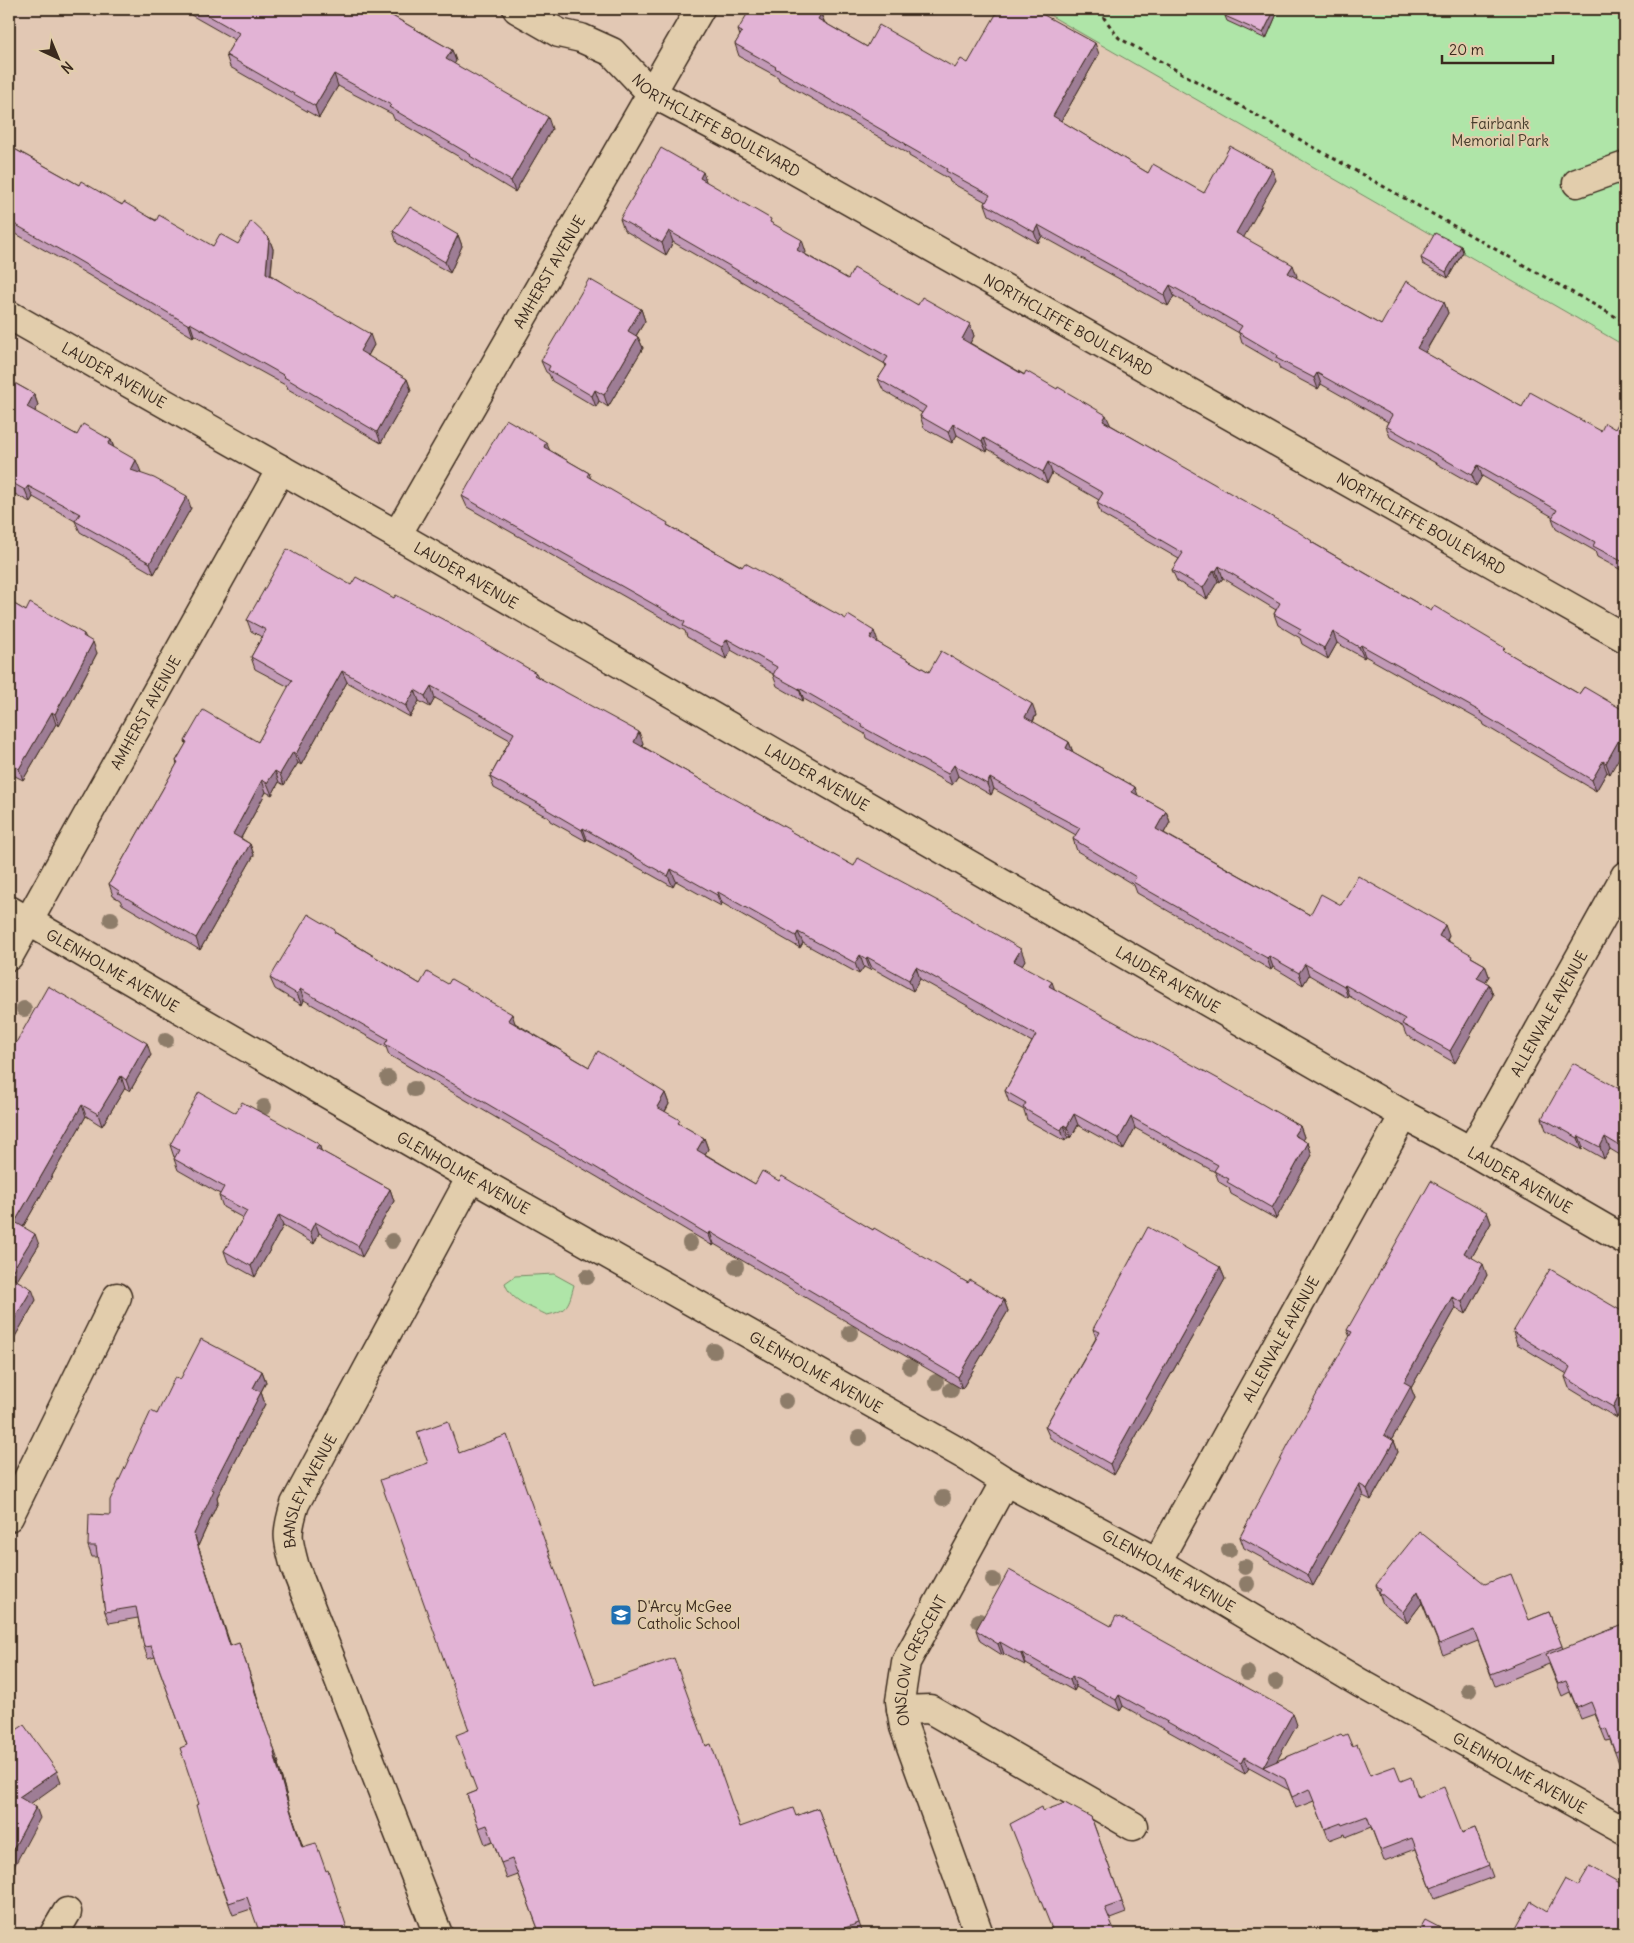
<svg xmlns="http://www.w3.org/2000/svg" width="1634" height="1943" font-family="Delius,sans-serif">
<style>
.park{fill:#afe5a8;stroke:#758863}
.lines{fill:none;stroke-linecap:round;stroke-linejoin:round}
.minor-casing{stroke:#3b2a1e;stroke-width:31}
.path{stroke:#3b2a1e;stroke-width:3;stroke-dasharray:4 4;stroke-linecap:butt}
.minor{stroke:#e2cdac;stroke-width:28}
.tree{fill:#8d7c69}
.wall{fill:#c29ab7;stroke:#3b2a1e}
.shaded-wall{fill:#9e7d95;stroke:#3b2a1e}
.building{fill:#e2b3d5;stroke:#3b2a1e}
.labels{text-anchor:middle;dominant-baseline:central;stroke-width:4;stroke-linejoin:round;paint-order:stroke}
.street-label{font-size:15px;fill:#3b2a1e;stroke:#e2cdac}
.park-label{font-size:15px;fill:#473d2c;stroke:#e2cdac}
.poi-label{font-size:15px;fill:#3b2a1e;stroke:#e2cdac;text-anchor:start}
</style>
<rect width="100%" height="100%" fill="#e2c8b4"/>
<filter id="ink" filterUnits="userSpaceOnUse"><feTurbulence type="fractalNoise" baseFrequency=".02" numOctaves="2"/><feDisplacementMap in="SourceGraphic" scale="10" xChannelSelector="R" yChannelSelector="G"/><feConvolveMatrix kernelMatrix="1 2 1 2 8 2 1 2 1" color-interpolation-filters="sRGB"/></filter>
<g filter="url(#ink)">
<path class="park" d="M 1039,9 L 1625,9 L 1625,346 Z
M 554,1274 L 574,1285 C 569,1304 568,1311 547,1315 C 533,1308 510,1301 505,1283 L 515,1276 Z"/>
<g class="lines">
<g class="minor-casing">
<g id="minor">
<path id="s1" d="M 517,9 L 559,33 L 581,38 L 612,52 L 650,92 L 761,151 L 1625,638"/>
<path d="M 1577,183 L 1625,166"/>
<path id="s2" d="M 9,315 L 397,535 L 1404,1115 L 1471,1151 L 1625,1240"/>
<path id="s3" d="M 397,535 L 700,9"/>
<path id="s4" d="M 9,910 L 471,1177 L 964,1455 L 1005,1481 L 1157,1562 L 1360,1683 L 1625,1831"/>
<path id="s5" d="M 9,956 L 281,469"/>
<path id="s6" d="M 1471,1151 L 1498,1104 L 1625,876"/>
<path d="M 9,1517 L 117,1297"/>
<path id="s7" d="M 1157,1562 L 1404,1115"/>
<path d="M 901,1710 L 930,1709 L 1133,1826"/>
<path d="M 54,1934 L 67,1912"/>
<path id="s8" d="M 438,1934 L 295,1567 C 287,1538 286,1533 295,1504 L 471,1177"/>
<path id="s9" d="M 979,1934 L 904,1727 L 900,1701 L 906,1662 L 1005,1481"/>
</g>
</g>
<path class="path" d="M 1101,9 L 1104,18 L 1119,38 L 1625,322"/>
<use href="#minor" class="minor"/>
</g>
<g class="tree">
<circle cx="111" cy="919" r="8"/>
<circle cx="24" cy="1009" r="8"/>
<circle cx="166" cy="1040" r="8"/>
<circle cx="388" cy="1078" r="8"/>
<circle cx="414" cy="1089" r="8"/>
<circle cx="264" cy="1107" r="8"/>
<circle cx="392" cy="1241" r="8"/>
<circle cx="690" cy="1243" r="8"/>
<circle cx="736" cy="1267" r="8"/>
<circle cx="587" cy="1277" r="8"/>
<circle cx="850" cy="1333" r="8"/>
<circle cx="714" cy="1351" r="8"/>
<circle cx="910" cy="1367" r="8"/>
<circle cx="936" cy="1382" r="8"/>
<circle cx="951" cy="1390" r="8"/>
<circle cx="786" cy="1401" r="8"/>
<circle cx="859" cy="1438" r="8"/>
<circle cx="943" cy="1498" r="8"/>
<circle cx="1229" cy="1550" r="8"/>
<circle cx="1245" cy="1567" r="8"/>
<circle cx="993" cy="1580" r="8"/>
<circle cx="1247" cy="1584" r="8"/>
<circle cx="979" cy="1621" r="8"/>
<circle cx="1247" cy="1673" r="8"/>
<circle cx="1276" cy="1682" r="8"/>
<circle cx="1469" cy="1690" r="8"/>
</g>
<path class="wall" d="M 189,9 L 380,9 L 452,50 L 456,61 L 454,64 L 552,129 L 515,192 L 474,167 L 473,165 L 394,119 L 392,114 L 338,86 L 319,118 L 230,67 L 226,55 L 235,40 L 191,15 Z
M 1228,9 L 1279,9 L 1266,39 L 1227,21 L 1225,16 Z
M 821,14 L 825,23 L 867,47 L 955,68 L 968,63 L 1099,54 L 1061,121 L 1148,173 L 1204,193 L 1276,180 L 1243,237 L 1297,276 L 1296,278 L 1381,325 L 1444,302 L 1448,313 L 1425,353 L 1522,407 L 1601,431 L 1615,429 L 1625,426 L 1625,572 L 1597,557 L 1595,551 L 1556,529 L 1552,518 L 1553,517 L 1482,476 L 1476,486 L 1390,437 L 1386,426 L 1388,422 L 1321,384 L 1318,389 L 1280,369 L 1278,364 L 1242,343 L 1239,333 L 1174,296 L 1168,306 L 1042,236 L 1038,243 L 989,215 L 985,204 L 986,202 L 950,182 L 949,179 L 909,156 L 909,154 L 779,80 L 778,77 L 739,56 L 735,44 L 740,36 L 738,30 Z
M 9,146 L 79,185 L 213,246 L 238,244 L 269,238 L 273,249 L 271,275 L 374,345 L 368,356 L 407,379 L 411,390 L 381,443 L 288,389 L 287,386 L 194,335 L 193,337 L 80,270 L 9,230 Z
M 706,182 L 773,224 L 806,252 L 805,254 L 848,279 L 970,324 L 974,336 L 970,343 L 1313,543 L 1431,611 L 1506,652 L 1579,694 L 1584,687 L 1610,774 L 1607,772 L 1596,791 L 1484,725 L 1483,722 L 1365,656 L 1364,658 L 1337,643 L 1328,659 L 1302,644 L 1300,638 L 1278,625 L 1274,614 L 1276,610 L 1223,578 L 1220,582 L 1218,581 L 1207,599 L 1177,581 L 1172,570 L 1179,559 L 1101,514 L 1097,503 L 1099,500 L 1052,473 L 1047,483 L 988,449 L 987,452 L 957,435 L 952,443 L 924,428 L 920,416 L 922,413 L 883,390 L 878,379 L 886,367 L 885,364 L 673,242 L 666,255 L 624,230 L 620,219 Z
M 393,231 L 458,235 L 462,246 L 450,273 L 397,243 Z
M 1461,246 L 1463,252 L 1448,278 L 1423,264 L 1421,258 Z
M 641,309 L 645,321 L 636,336 L 638,337 L 643,348 L 608,407 L 599,401 L 596,407 L 552,381 L 549,374 L 546,372 L 541,361 Z
M 9,380 L 34,394 L 38,405 L 35,412 L 77,435 L 111,440 L 114,448 L 141,472 L 140,473 L 191,508 L 154,574 L 80,532 L 75,521 L 33,497 L 30,502 L 9,491 Z
M 549,450 L 589,473 L 591,479 L 669,526 L 878,642 L 878,643 L 929,672 L 1036,715 L 1033,722 L 1069,742 L 1073,752 L 1135,787 L 1137,795 L 1166,811 L 1170,822 L 1164,833 L 1310,915 L 1341,905 L 1449,936 L 1447,940 L 1473,958 L 1485,965 L 1489,976 L 1485,982 L 1489,984 L 1493,995 L 1455,1063 L 1406,1035 L 1403,1027 L 1349,996 L 1348,998 L 1309,975 L 1303,985 L 1273,967 L 1271,970 L 1137,893 L 1134,885 L 1077,851 L 1073,839 L 1076,835 L 1053,822 L 994,789 L 991,795 L 958,776 L 952,785 L 866,738 L 865,734 L 804,699 L 803,701 L 777,686 L 773,675 L 773,674 L 731,650 L 726,659 L 687,637 L 685,631 L 467,507 L 462,496 Z
M 351,585 L 394,598 L 536,673 L 538,677 L 643,743 L 642,746 L 791,832 L 1025,960 L 1022,965 L 1054,989 L 1300,1126 L 1304,1137 L 1302,1140 L 1308,1143 L 1312,1155 L 1276,1219 L 1231,1194 L 1229,1188 L 1219,1182 L 1215,1172 L 1135,1128 L 1123,1150 L 1078,1125 L 1071,1138 L 1068,1137 L 1065,1141 L 1027,1120 L 1024,1110 L 1009,1102 L 1005,1091 L 1032,1042 L 920,979 L 913,991 L 872,968 L 870,970 L 864,967 L 859,974 L 803,943 L 800,948 L 722,903 L 721,906 L 676,881 L 673,887 L 587,839 L 586,841 L 550,821 L 549,818 L 494,788 L 490,777 L 510,740 L 435,698 L 430,707 L 419,701 L 410,717 L 347,682 L 301,765 L 298,763 L 284,785 L 279,782 L 272,795 L 266,792 L 241,838 L 250,844 L 254,855 L 200,950 L 122,904 L 120,900 L 113,896 L 109,884 L 177,764 L 176,761 L 186,744 L 185,741 L 258,742 L 289,687 L 255,669 L 251,657 L 262,637 L 251,631 L 247,620 Z
M 9,601 L 26,611 L 84,634 L 86,638 L 97,653 L 59,726 L 56,724 L 23,780 L 15,776 L 9,787 Z
M 336,933 L 420,984 L 515,1023 L 589,1067 L 665,1093 L 669,1104 L 665,1112 L 681,1125 L 704,1138 L 708,1149 L 705,1154 L 755,1184 L 779,1181 L 873,1230 L 968,1283 L 1004,1300 L 1008,1311 L 962,1389 L 714,1244 L 713,1246 L 599,1178 L 389,1055 L 386,1047 L 304,1000 L 302,1005 L 275,989 L 270,978 Z
M 9,1055 L 151,1055 L 130,1091 L 125,1088 L 102,1126 L 86,1116 L 23,1227 L 39,1245 L 17,1280 L 36,1300 L 9,1347 Z
M 1625,1092 L 1625,1158 L 1610,1149 L 1604,1159 L 1583,1147 L 1582,1150 L 1546,1130 L 1542,1118 Z
M 236,1113 L 319,1144 L 321,1151 L 390,1189 L 394,1201 L 362,1257 L 319,1233 L 314,1244 L 283,1226 L 255,1277 L 228,1262 L 224,1251 L 243,1218 L 223,1207 L 219,1196 L 220,1194 L 178,1170 L 174,1159 L 175,1157 L 174,1157 L 170,1145 Z
M 1487,1212 L 1491,1223 L 1472,1257 L 1487,1275 L 1466,1314 L 1456,1308 L 1411,1388 L 1415,1398 L 1392,1439 L 1394,1441 L 1398,1452 L 1371,1500 L 1363,1496 L 1313,1586 L 1244,1548 L 1240,1537 L 1350,1337 L 1347,1330 Z
M 1220,1267 L 1225,1279 L 1114,1475 L 1050,1438 L 1045,1427 L 1096,1338 L 1093,1329 Z
M 1625,1313 L 1625,1407 L 1623,1406 L 1617,1418 L 1593,1404 L 1592,1402 L 1569,1388 L 1565,1377 L 1567,1374 L 1517,1344 L 1513,1332 Z
M 262,1371 L 266,1382 L 261,1392 L 265,1404 L 217,1497 L 218,1502 L 198,1546 L 231,1646 L 253,1683 L 264,1721 L 279,1763 L 278,1764 L 289,1805 L 303,1847 L 251,1909 L 233,1915 L 210,1853 L 187,1745 L 155,1657 L 148,1659 L 144,1647 L 138,1618 L 109,1623 L 105,1612 L 98,1557 L 92,1557 L 88,1546 L 110,1515 L 157,1414 L 180,1380 Z
M 459,1453 L 596,1685 L 706,1746 L 740,1827 L 796,1816 L 818,1808 L 863,1934 L 540,1934 L 518,1875 L 507,1879 L 493,1841 L 485,1844 L 467,1795 L 477,1791 L 469,1730 L 428,1463 Z
M 1376,1585 L 1529,1620 L 1549,1612 L 1563,1649 L 1625,1624 L 1625,1761 L 1619,1763 L 1610,1740 L 1606,1741 L 1595,1714 L 1581,1719 L 1570,1692 L 1562,1696 L 1549,1664 L 1495,1686 L 1478,1641 L 1443,1655 L 1422,1603 L 1407,1623 L 1383,1604 Z
M 1111,1626 L 1297,1725 L 1276,1761 L 1343,1736 L 1352,1746 L 1370,1775 L 1401,1781 L 1462,1833 L 1475,1828 L 1493,1877 L 1435,1899 L 1416,1849 L 1384,1861 L 1371,1827 L 1346,1837 L 1345,1834 L 1329,1840 L 1314,1801 L 1296,1808 L 1289,1790 L 1249,1768 L 1245,1774 L 1123,1706 L 1120,1711 L 1076,1687 L 1074,1691 L 1026,1664 L 1025,1665 L 1004,1654 L 1002,1655 L 980,1641 L 976,1630 Z
M 1043,1811 L 1091,1817 L 1126,1913 L 1110,1919 Z"/>
<path class="shaded-wall" d="M 1275,9 L 1279,9 L 1266,39 L 1263,33 Z
M 821,14 L 825,25 L 818,19 Z
M 1095,43 L 1099,54 L 1057,128 L 1053,116 Z
M 452,50 L 456,61 L 451,70 L 446,59 Z
M 334,74 L 338,86 L 319,118 L 315,106 Z
M 548,117 L 552,129 L 515,192 L 511,181 Z
M 1272,169 L 1276,180 L 1240,244 L 1236,233 Z
M 703,172 L 707,184 L 700,178 Z
M 1038,225 L 1042,236 L 1038,243 L 1034,232 Z
M 669,231 L 673,242 L 666,255 L 662,243 Z
M 458,235 L 462,246 L 450,273 L 445,262 Z
M 269,238 L 273,249 L 270,284 L 266,273 Z
M 802,240 L 806,252 L 801,261 L 797,250 Z
M 1461,246 L 1463,252 L 1448,278 L 1446,272 Z
M 1293,265 L 1297,276 L 1292,284 L 1288,273 Z
M 1170,285 L 1174,296 L 1168,306 L 1164,295 Z
M 1444,302 L 1448,313 L 1421,359 L 1417,348 Z
M 641,309 L 645,321 L 632,342 L 628,331 Z
M 190,323 L 194,335 L 193,337 L 189,325 Z
M 970,324 L 974,336 L 966,350 L 962,339 Z
M 370,334 L 374,345 L 364,362 L 360,351 Z
M 638,337 L 643,348 L 608,407 L 604,395 Z
M 1317,373 L 1321,384 L 1318,389 L 1314,378 Z
M 407,379 L 411,390 L 381,443 L 377,432 Z
M 595,390 L 599,401 L 596,407 L 592,396 Z
M 34,394 L 38,405 L 31,419 L 27,407 Z
M 1106,415 L 1111,426 L 1103,421 Z
M 953,424 L 957,435 L 952,443 L 948,432 Z
M 984,438 L 988,449 L 987,452 L 982,441 Z
M 111,440 L 115,451 L 108,444 Z
M 546,442 L 551,453 L 544,447 Z
M 136,460 L 141,472 L 135,481 L 131,470 Z
M 1048,462 L 1052,473 L 1047,483 L 1043,472 Z
M 1478,465 L 1482,476 L 1476,486 L 1472,475 Z
M 28,486 L 33,497 L 30,502 L 25,490 Z
M 187,496 L 191,508 L 154,574 L 150,563 Z
M 1219,566 L 1223,578 L 1220,582 L 1216,571 Z
M 1214,570 L 1218,581 L 1207,599 L 1203,588 Z
M 874,631 L 878,642 L 874,649 L 870,638 Z
M 1333,632 L 1337,643 L 1328,659 L 1324,648 Z
M 727,639 L 731,650 L 726,659 L 722,647 Z
M 93,642 L 97,653 L 59,726 L 55,714 Z
M 1361,645 L 1365,656 L 1364,658 L 1359,647 Z
M 342,671 L 347,682 L 301,765 L 296,754 Z
M 431,686 L 435,698 L 430,707 L 425,696 Z
M 799,688 L 804,699 L 803,701 L 799,689 Z
M 415,690 L 419,701 L 410,717 L 406,706 Z
M 1032,704 L 1036,715 L 1029,728 L 1025,717 Z
M 52,712 L 56,724 L 23,780 L 19,769 Z
M 1625,729 L 1625,747 L 1610,774 L 1606,763 Z
M 639,732 L 643,743 L 638,753 L 634,742 Z
M 1069,742 L 1073,753 L 1066,748 Z
M 293,752 L 298,763 L 284,785 L 280,774 Z
M 1603,761 L 1607,772 L 1596,791 L 1592,780 Z
M 11,764 L 15,776 L 9,787 L 9,768 Z
M 954,765 L 958,776 L 952,785 L 948,774 Z
M 275,771 L 279,782 L 272,795 L 267,783 Z
M 990,778 L 994,789 L 991,795 L 987,784 Z
M 262,780 L 266,792 L 237,845 L 233,834 Z
M 1135,787 L 1139,798 L 1132,792 Z
M 1166,811 L 1170,822 L 1160,840 L 1156,829 Z
M 583,828 L 587,839 L 586,841 L 582,830 Z
M 250,844 L 254,855 L 200,950 L 196,938 Z
M 671,869 L 676,881 L 673,887 L 668,876 Z
M 718,892 L 722,903 L 721,906 L 717,895 Z
M 1445,925 L 1449,936 L 1443,947 L 1439,936 Z
M 798,932 L 803,943 L 800,948 L 796,936 Z
M 1021,949 L 1025,960 L 1018,972 L 1014,961 Z
M 860,955 L 864,967 L 859,974 L 855,963 Z
M 1269,956 L 1273,967 L 1271,970 L 1267,958 Z
M 867,957 L 872,968 L 870,970 L 866,959 Z
M 1305,964 L 1309,975 L 1303,985 L 1299,973 Z
M 1485,965 L 1489,976 L 1481,989 L 1477,978 Z
M 916,967 L 920,979 L 913,991 L 909,980 Z
M 1052,982 L 1056,993 L 1049,986 Z
M 1489,984 L 1493,995 L 1455,1063 L 1450,1051 Z
M 1345,985 L 1349,996 L 1348,998 L 1344,986 Z
M 300,989 L 304,1000 L 302,1005 L 297,994 Z
M 512,1014 L 516,1026 L 508,1020 Z
M 147,1043 L 151,1055 L 130,1091 L 126,1080 Z
M 121,1076 L 125,1088 L 102,1126 L 98,1114 Z
M 665,1093 L 669,1104 L 661,1118 L 657,1107 Z
M 82,1105 L 86,1116 L 19,1234 L 15,1222 Z
M 1074,1114 L 1078,1125 L 1071,1138 L 1067,1127 Z
M 1131,1117 L 1135,1128 L 1123,1150 L 1119,1139 Z
M 1064,1125 L 1068,1137 L 1065,1141 L 1061,1130 Z
M 1300,1126 L 1304,1137 L 1299,1147 L 1294,1135 Z
M 1579,1136 L 1583,1147 L 1582,1150 L 1578,1138 Z
M 1605,1137 L 1610,1149 L 1604,1159 L 1600,1147 Z
M 704,1138 L 708,1149 L 701,1161 L 697,1150 Z
M 1308,1143 L 1312,1155 L 1276,1219 L 1272,1208 Z
M 319,1144 L 323,1156 L 316,1148 Z
M 390,1189 L 394,1201 L 362,1257 L 358,1246 Z
M 1487,1212 L 1491,1223 L 1468,1264 L 1464,1253 Z
M 279,1215 L 283,1226 L 255,1277 L 251,1266 Z
M 315,1222 L 319,1233 L 314,1244 L 310,1232 Z
M 710,1232 L 714,1244 L 713,1246 L 709,1235 Z
M 35,1234 L 39,1245 L 13,1287 L 9,1276 Z
M 1483,1264 L 1487,1275 L 1466,1314 L 1462,1302 Z
M 1220,1267 L 1225,1279 L 1114,1475 L 1110,1464 Z
M 32,1289 L 36,1300 L 9,1347 L 9,1328 Z
M 1452,1297 L 1456,1308 L 1411,1388 L 1415,1398 L 1388,1446 L 1384,1435 L 1404,1382 Z
M 1004,1300 L 1008,1311 L 962,1389 L 958,1377 Z
M 262,1371 L 266,1382 L 257,1399 L 253,1388 Z
M 261,1392 L 265,1404 L 217,1497 L 218,1502 L 198,1546 L 234,1658 L 194,1534 L 211,1489 Z
M 1619,1395 L 1623,1406 L 1617,1418 L 1613,1407 Z
M 1394,1441 L 1398,1452 L 1371,1500 L 1367,1489 Z
M 1359,1484 L 1363,1496 L 1313,1586 L 1308,1575 Z
M 1418,1591 L 1422,1603 L 1407,1623 L 1403,1612 Z
M 1000,1642 L 1004,1654 L 1002,1655 L 998,1644 Z
M 239,1643 L 253,1683 L 264,1721 L 260,1709 Z
M 1022,1653 L 1026,1664 L 1025,1665 L 1021,1654 Z
M 1072,1676 L 1076,1687 L 1074,1691 L 1070,1680 Z
M 1119,1695 L 1123,1706 L 1120,1711 L 1116,1700 Z
M 1293,1713 L 1297,1725 L 1271,1771 L 1263,1767 Z
M 274,1753 L 278,1764 L 289,1805 L 306,1859 L 285,1794 Z
M 1244,1757 L 1249,1768 L 1245,1774 L 1241,1763 Z
M 57,1771 L 61,1782 L 23,1809 L 19,1797 Z
M 36,1807 L 40,1818 L 9,1876 L 9,1857 Z
M 1625,1924 L 1625,1934 L 1619,1934 Z"/>
<path class="building" d="M 197,9 L 380,9 L 452,50 L 446,59 L 548,117 L 511,181 L 470,156 L 471,155 L 389,107 L 391,105 L 334,74 L 315,106 L 226,55 L 239,33 Z
M 750,9 L 812,9 L 821,14 L 818,19 L 867,47 L 879,25 L 955,68 L 961,59 L 968,63 L 999,9 L 1033,9 L 1095,43 L 1053,116 L 1148,173 L 1153,164 L 1204,193 L 1230,146 L 1272,169 L 1236,233 L 1293,265 L 1288,273 L 1381,325 L 1406,281 L 1444,302 L 1417,348 L 1522,407 L 1530,392 L 1601,431 L 1605,423 L 1615,429 L 1619,422 L 1625,426 L 1625,563 L 1593,546 L 1595,542 L 1552,518 L 1557,510 L 1478,465 L 1472,475 L 1386,426 L 1392,415 L 1317,373 L 1314,378 L 1276,358 L 1277,355 L 1238,332 L 1242,326 L 1170,285 L 1164,295 L 1038,225 L 1034,232 L 985,204 L 990,195 L 946,171 L 947,169 L 905,145 L 906,144 L 775,68 L 776,67 L 735,44 L 742,32 L 738,30 Z
M 1228,9 L 1275,9 L 1263,33 L 1225,16 Z
M 9,146 L 79,185 L 81,181 L 122,205 L 124,202 L 156,221 L 159,215 L 213,246 L 220,234 L 238,244 L 251,221 L 269,238 L 266,273 L 370,334 L 360,351 L 407,379 L 377,432 L 284,377 L 285,376 L 190,323 L 189,325 L 76,259 L 9,221 Z
M 661,148 L 703,172 L 700,178 L 771,219 L 770,222 L 802,240 L 797,250 L 848,279 L 854,268 L 918,305 L 922,297 L 970,324 L 962,339 L 1024,375 L 1026,371 L 1057,389 L 1058,387 L 1106,415 L 1103,421 L 1297,531 L 1312,541 L 1311,542 L 1431,611 L 1434,606 L 1505,648 L 1503,650 L 1579,694 L 1584,687 L 1625,711 L 1625,729 L 1606,763 L 1603,761 L 1592,780 L 1480,713 L 1481,712 L 1361,645 L 1359,647 L 1333,632 L 1324,648 L 1298,633 L 1301,629 L 1274,614 L 1280,603 L 1219,566 L 1216,571 L 1214,570 L 1203,588 L 1172,570 L 1183,553 L 1097,503 L 1103,493 L 1048,462 L 1043,472 L 984,438 L 982,441 L 953,424 L 948,432 L 920,416 L 926,407 L 878,379 L 887,365 L 884,363 L 888,357 L 669,231 L 662,243 L 620,219 Z
M 410,207 L 458,235 L 445,262 L 393,231 Z
M 1435,233 L 1461,246 L 1446,272 L 1421,258 Z
M 589,279 L 641,309 L 628,331 L 638,337 L 604,395 L 595,390 L 592,396 L 548,370 L 550,366 L 541,361 Z
M 9,380 L 34,394 L 27,407 L 77,435 L 83,424 L 111,440 L 108,444 L 136,460 L 131,470 L 154,478 L 187,496 L 150,563 L 75,521 L 80,514 L 28,486 L 25,490 L 9,481 Z
M 506,419 L 546,442 L 544,447 L 589,473 L 587,476 L 668,523 L 667,525 L 742,567 L 745,563 L 846,619 L 848,615 L 874,631 L 870,638 L 929,672 L 941,651 L 1032,704 L 1025,717 L 1069,742 L 1066,748 L 1135,787 L 1132,792 L 1166,811 L 1156,829 L 1310,915 L 1321,894 L 1341,905 L 1358,876 L 1445,925 L 1439,936 L 1472,955 L 1471,957 L 1485,965 L 1477,978 L 1489,984 L 1450,1051 L 1402,1024 L 1405,1019 L 1345,985 L 1344,986 L 1305,964 L 1299,973 L 1269,956 L 1267,958 L 1133,882 L 1136,877 L 1073,839 L 1080,828 L 1048,811 L 990,778 L 987,784 L 954,765 L 948,774 L 862,727 L 863,725 L 799,688 L 799,689 L 773,675 L 777,667 L 727,639 L 722,647 L 683,626 L 685,622 L 462,496 Z
M 287,549 L 351,585 L 356,577 L 394,598 L 396,595 L 450,623 L 536,673 L 534,675 L 639,732 L 634,742 L 790,830 L 790,831 L 854,866 L 858,858 L 949,907 L 1021,949 L 1014,961 L 1052,982 L 1049,986 L 1224,1082 L 1300,1126 L 1294,1135 L 1308,1143 L 1272,1208 L 1227,1182 L 1229,1179 L 1214,1171 L 1218,1165 L 1131,1117 L 1119,1139 L 1074,1114 L 1067,1127 L 1064,1125 L 1061,1130 L 1023,1108 L 1026,1103 L 1005,1091 L 1036,1035 L 916,967 L 909,980 L 867,957 L 866,959 L 860,955 L 855,963 L 798,932 L 796,936 L 718,892 L 717,895 L 671,869 L 668,876 L 583,828 L 582,830 L 546,809 L 547,808 L 490,777 L 514,733 L 431,686 L 425,696 L 415,690 L 406,706 L 342,671 L 296,754 L 293,752 L 280,774 L 275,771 L 267,783 L 262,780 L 233,834 L 250,844 L 196,938 L 118,893 L 119,891 L 109,884 L 178,762 L 176,761 L 187,742 L 185,741 L 203,710 L 258,742 L 292,680 L 251,657 L 266,630 L 247,620 Z
M 9,601 L 26,611 L 30,603 L 84,634 L 83,636 L 93,642 L 55,714 L 52,712 L 19,769 L 11,764 L 9,768 Z
M 308,914 L 335,930 L 334,932 L 420,984 L 427,972 L 448,984 L 451,979 L 512,1014 L 508,1020 L 589,1067 L 598,1051 L 665,1093 L 657,1107 L 680,1120 L 678,1123 L 704,1138 L 697,1150 L 755,1184 L 762,1171 L 779,1181 L 782,1176 L 873,1230 L 874,1228 L 968,1283 L 970,1280 L 1004,1300 L 958,1377 L 710,1232 L 709,1235 L 595,1167 L 385,1044 L 388,1039 L 300,989 L 297,994 L 270,978 Z
M 48,986 L 147,1043 L 126,1080 L 121,1076 L 98,1114 L 82,1105 L 15,1222 L 35,1234 L 9,1276 L 32,1289 L 9,1328 L 9,1055 Z
M 1573,1063 L 1625,1092 L 1625,1149 L 1605,1137 L 1600,1147 L 1579,1136 L 1578,1138 L 1542,1118 Z
M 199,1092 L 236,1113 L 242,1102 L 319,1144 L 316,1148 L 390,1189 L 358,1246 L 315,1222 L 310,1232 L 279,1215 L 251,1266 L 224,1251 L 247,1211 L 219,1196 L 224,1187 L 174,1159 L 179,1150 L 170,1145 Z
M 1431,1181 L 1487,1212 L 1464,1253 L 1483,1264 L 1462,1302 L 1452,1297 L 1404,1382 L 1411,1386 L 1384,1435 L 1394,1441 L 1367,1489 L 1359,1484 L 1308,1575 L 1240,1537 L 1288,1445 L 1352,1332 L 1347,1330 Z
M 1148,1227 L 1220,1267 L 1110,1464 L 1045,1427 L 1100,1332 L 1093,1329 Z
M 1550,1269 L 1625,1313 L 1625,1399 L 1619,1395 L 1613,1407 L 1589,1393 L 1589,1392 L 1565,1377 L 1570,1367 L 1513,1332 Z
M 201,1339 L 262,1371 L 253,1388 L 261,1392 L 211,1489 L 214,1490 L 194,1534 L 230,1646 L 239,1643 L 249,1672 L 260,1709 L 275,1752 L 274,1753 L 285,1794 L 302,1847 L 316,1843 L 326,1871 L 328,1870 L 349,1934 L 260,1934 L 247,1897 L 229,1903 L 210,1853 L 196,1805 L 199,1804 L 180,1748 L 187,1745 L 151,1646 L 144,1647 L 136,1607 L 105,1612 L 96,1546 L 88,1546 L 89,1514 L 110,1515 L 110,1500 L 151,1411 L 157,1414 L 175,1377 L 180,1380 Z
M 448,1421 L 459,1453 L 507,1435 L 596,1685 L 674,1658 L 706,1746 L 711,1744 L 740,1827 L 793,1808 L 796,1816 L 818,1808 L 859,1923 L 836,1931 L 837,1934 L 540,1934 L 512,1859 L 501,1863 L 487,1825 L 479,1828 L 467,1795 L 477,1791 L 456,1735 L 469,1730 L 380,1480 L 428,1463 L 417,1432 Z
M 1419,1531 L 1485,1584 L 1511,1574 L 1529,1620 L 1549,1612 L 1562,1646 L 1491,1674 L 1474,1630 L 1439,1644 L 1418,1591 L 1403,1612 L 1379,1592 L 1381,1589 L 1376,1585 Z
M 1009,1570 L 1111,1626 L 1116,1616 L 1119,1618 L 1120,1617 L 1293,1713 L 1263,1767 L 1341,1734 L 1343,1736 L 1347,1734 L 1352,1746 L 1357,1744 L 1370,1775 L 1395,1766 L 1401,1781 L 1411,1777 L 1418,1797 L 1444,1787 L 1462,1833 L 1475,1828 L 1489,1865 L 1431,1888 L 1412,1838 L 1380,1850 L 1367,1816 L 1342,1825 L 1341,1823 L 1325,1829 L 1309,1789 L 1292,1797 L 1285,1779 L 1244,1757 L 1241,1763 L 1119,1695 L 1116,1700 L 1072,1676 L 1070,1680 L 1022,1653 L 1021,1654 L 1000,1642 L 998,1644 L 976,1630 Z
M 1625,1624 L 1625,1748 L 1615,1752 L 1606,1728 L 1602,1730 L 1591,1702 L 1577,1708 L 1566,1681 L 1558,1684 L 1546,1655 Z
M 24,1725 L 57,1771 L 19,1797 L 36,1807 L 9,1857 L 9,1735 Z
M 1065,1803 L 1091,1817 L 1122,1902 L 1105,1908 L 1116,1934 L 1054,1934 L 1010,1824 L 1042,1807 L 1043,1811 Z
M 1590,1866 L 1625,1886 L 1625,1924 L 1619,1934 L 1609,1934 L 1606,1933 L 1605,1934 L 1513,1934 L 1531,1901 L 1547,1911 L 1565,1879 L 1578,1886 Z
M 1425,1920 L 1452,1934 L 1417,1934 Z"/>
</g>
<defs>
<g id="school-square" transform="scale(1.125)"><rect x="-9" y="-9" width="18" height="18" rx="4" fill="#1f6fb2" stroke="#e2cdac"/><path d="M0-5L7-2L0 1L-7-2ZM-4 1L0 2.5L4 1V4Q0 6-4 4Z" fill="#fff"/></g>
</defs>
<g fill-rule="evenodd">
<use href="#school-square" x="621" y="1615"/>
</g>
<g class="labels">
<g class="street-label">
<text stroke="none"><textPath href="#s1" startOffset="234">NORTHCLIFFE BOULEVARD</textPath></text>
<text stroke="none"><textPath href="#s3" startOffset="304">AMHERST AVENUE</textPath></text>
<text stroke="none"><textPath href="#s1" startOffset="639">NORTHCLIFFE BOULEVARD</textPath></text>
<text stroke="none"><textPath href="#s2" startOffset="121">LAUDER AVENUE</textPath></text>
<text stroke="none"><textPath href="#s1" startOffset="1044">NORTHCLIFFE BOULEVARD</textPath></text>
<text stroke="none"><textPath href="#s2" startOffset="526">LAUDER AVENUE</textPath></text>
<text stroke="none"><textPath href="#s5" startOffset="279">AMHERST AVENUE</textPath></text>
<text stroke="none"><textPath href="#s2" startOffset="931">LAUDER AVENUE</textPath></text>
<text stroke="none"><textPath href="#s4" startOffset="120">GLENHOLME AVENUE</textPath></text>
<text stroke="none"><textPath href="#s2" startOffset="1336">LAUDER AVENUE</textPath></text>
<text stroke="none"><textPath href="#s6" startOffset="158">ALLENVALE AVENUE</textPath></text>
<text stroke="none"><textPath href="#s4" startOffset="525">GLENHOLME AVENUE</textPath></text>
<text stroke="none"><textPath href="#s2" startOffset="1741">LAUDER AVENUE</textPath></text>
<text stroke="none"><textPath href="#s7" startOffset="255">ALLENVALE AVENUE</textPath></text>
<text stroke="none"><textPath href="#s4" startOffset="930">GLENHOLME AVENUE</textPath></text>
<text stroke="none"><textPath href="#s8" startOffset="475">BANSLEY AVENUE</textPath></text>
<text stroke="none"><textPath href="#s4" startOffset="1335">GLENHOLME AVENUE</textPath></text>
<text stroke="none"><textPath href="#s9" startOffset="291">ONSLOW CRESCENT</textPath></text>
<text stroke="none"><textPath href="#s4" startOffset="1740">GLENHOLME AVENUE</textPath></text>
</g>
<g class="park-label">
<text x="1500" y="123">Fairbank<tspan x="1500" dy="17">Memorial Park</tspan></text>
</g>
<g class="poi-label">
<text x="637" y="1606">D'Arcy McGee<tspan x="637" dy="17">Catholic School</tspan></text>
</g>
</g>
<rect width="1634" height="1943" fill="none" stroke="#e2cdac" stroke-width="30"/>
<rect x="15" y="15" width="1604" height="1913" fill="none" stroke="#3b2a1e" stroke-width="2" filter="url(#ink)"/>
<g transform="translate(58 58) rotate(136)" stroke="#e2cdac" stroke-width="4" paint-order="stroke">
<path d="M0-4L9 19L0 12L-9 19Z" fill="#3b2a1e"/>
<text y="-8" font-size="14" font-weight="bold" text-anchor="middle" fill="#3b2a1e">N</text>
</g>
<path d="M1442 55v8h111v-8" fill="none" stroke="#3b2a1e" stroke-width="2.5"/>
<text x="1449" y="55" font-size="15" fill="#3b2a1e" stroke="#e2cdac" stroke-width="4" paint-order="stroke">20 m</text>
</svg>
